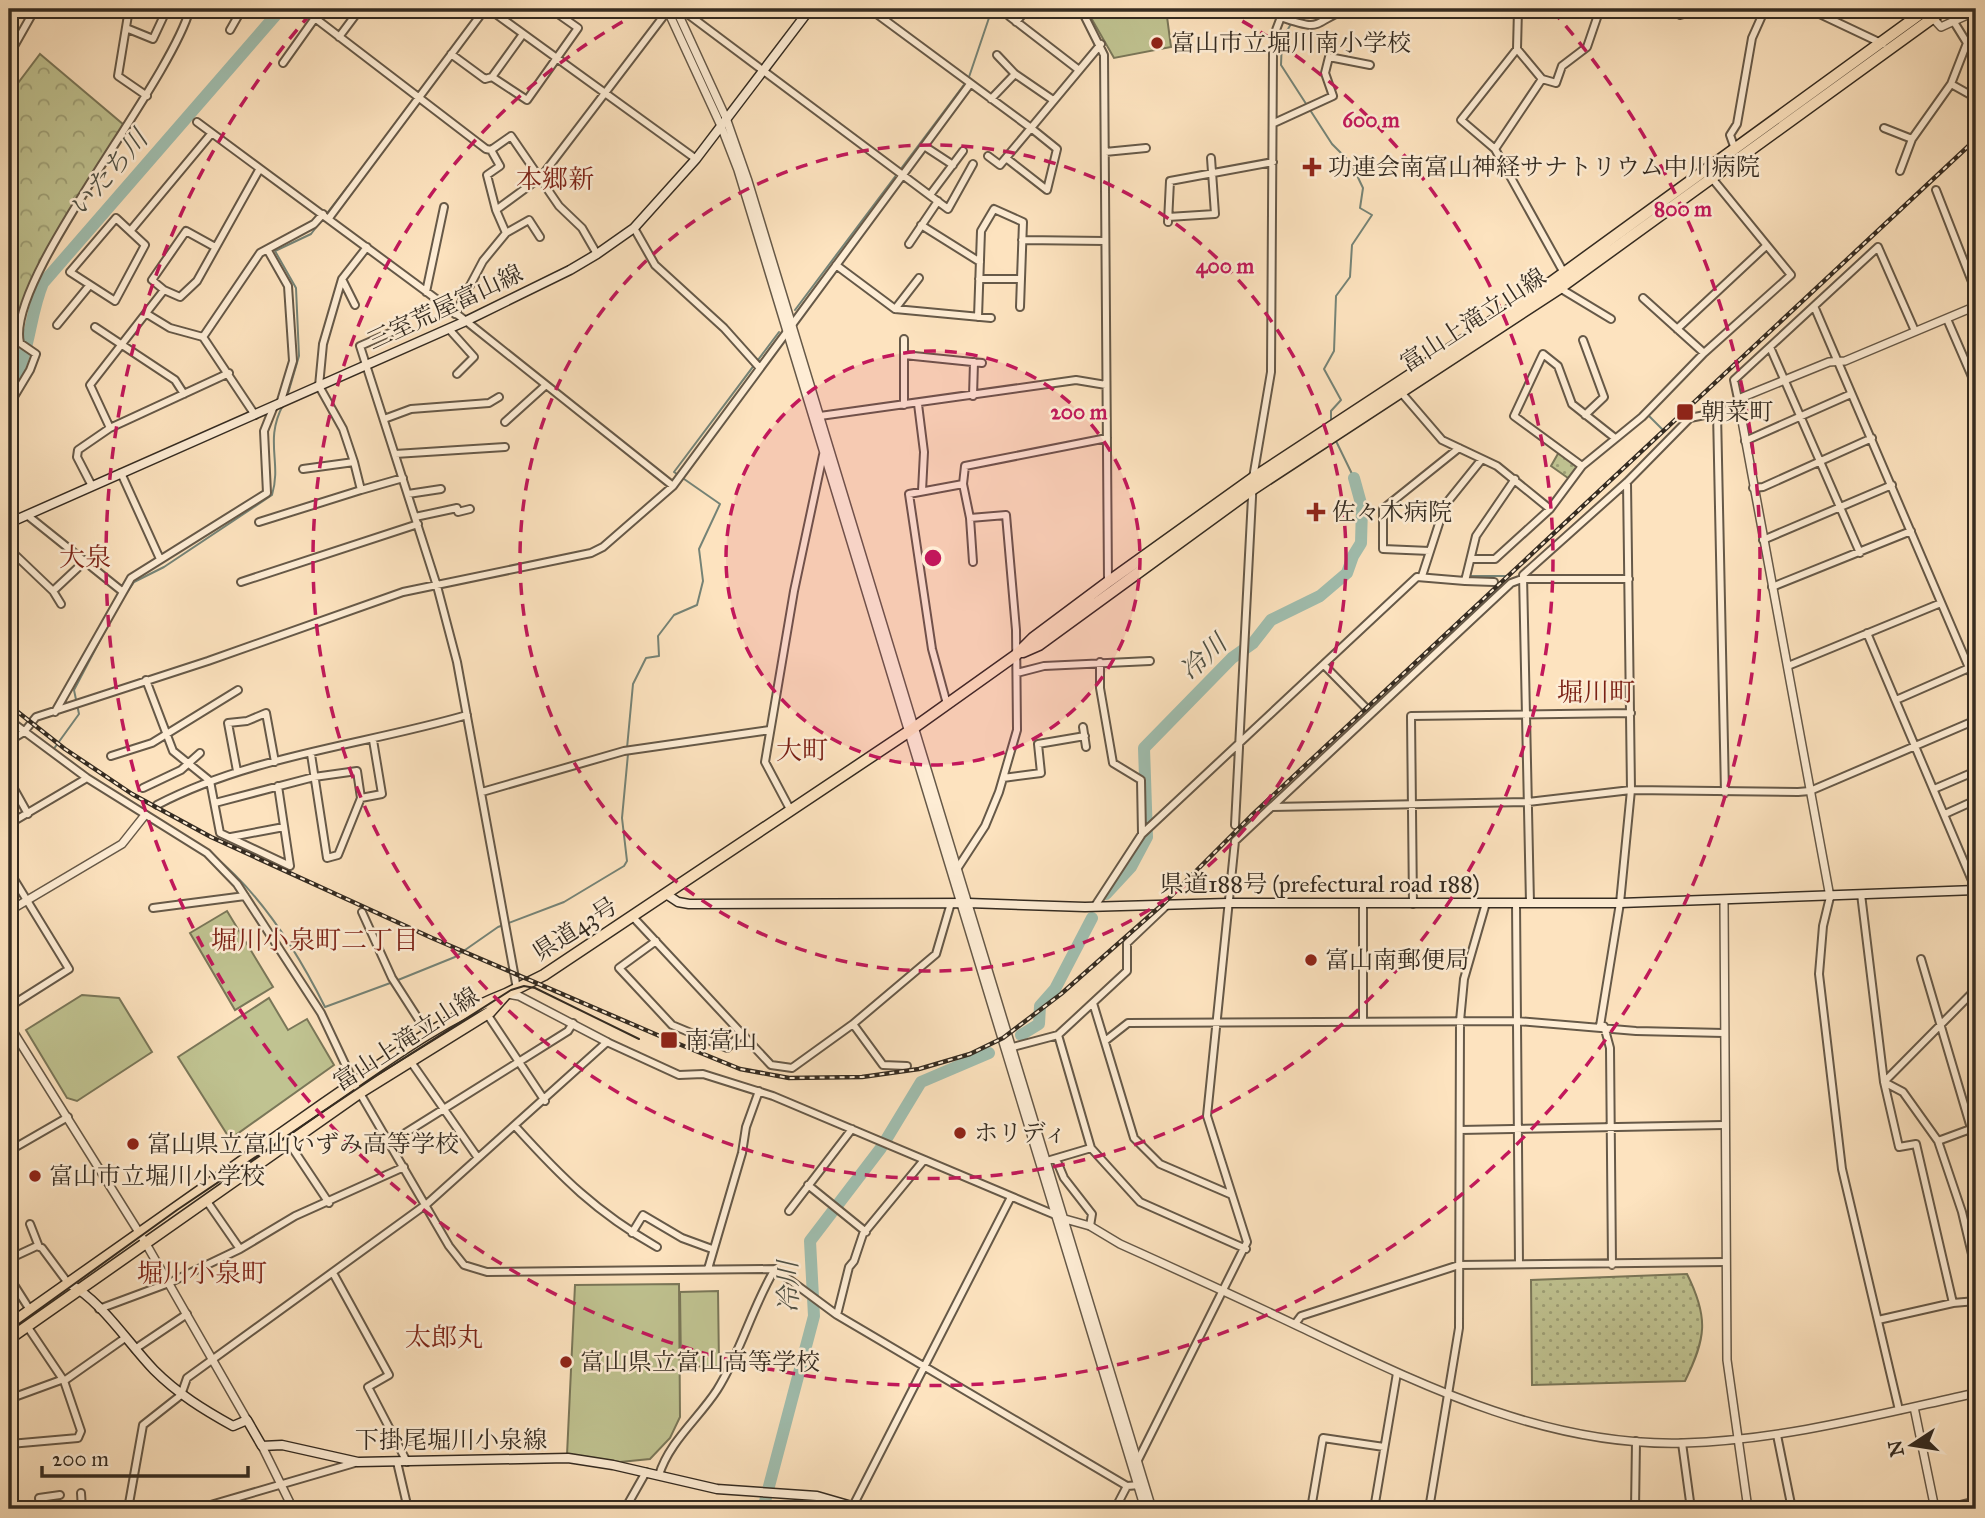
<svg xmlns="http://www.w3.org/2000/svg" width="1985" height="1518" font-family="'IM FELL Great Primer','Noto Serif JP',serif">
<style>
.grass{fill:url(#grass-dots);stroke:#7a7759;stroke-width:2}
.forest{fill:url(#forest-crowns);stroke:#7a7759;stroke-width:2}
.pitch{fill:#c0c391;stroke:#7a7759;stroke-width:2}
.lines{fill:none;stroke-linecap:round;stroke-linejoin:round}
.stream{stroke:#758376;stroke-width:2}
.river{stroke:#a0beaf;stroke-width:12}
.minor-casing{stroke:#665948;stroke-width:10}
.tertiary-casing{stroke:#665948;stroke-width:10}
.secondary-casing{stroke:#342b21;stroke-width:11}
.primary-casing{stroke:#342b21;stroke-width:13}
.minor{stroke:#feedd5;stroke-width:6}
.tertiary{stroke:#feedd5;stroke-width:7}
.secondary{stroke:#feedd5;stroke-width:8}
.primary{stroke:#fde3bf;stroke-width:10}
.tram{stroke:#342b21;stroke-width:2}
.rail-casing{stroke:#342b21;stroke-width:4.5}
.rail{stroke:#feedd5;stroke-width:2;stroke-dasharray:5;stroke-linecap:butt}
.ring{fill:none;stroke:#c2185b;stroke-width:3.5;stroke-dasharray:12 9}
.poi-dot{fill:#8f2418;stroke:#feedd5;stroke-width:2.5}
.labels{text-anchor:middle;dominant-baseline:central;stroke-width:5;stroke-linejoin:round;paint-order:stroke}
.poi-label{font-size:24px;fill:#342b21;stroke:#feedd5;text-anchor:start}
.street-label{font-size:24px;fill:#342b21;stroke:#feedd5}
.water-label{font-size:26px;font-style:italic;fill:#4f5044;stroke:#feedd5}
.neighbourhood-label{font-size:26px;fill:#7a1f14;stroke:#feedd5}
.centre{fill:#c2185b;stroke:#feedd5;stroke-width:3.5}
.ring-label{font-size:21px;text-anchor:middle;font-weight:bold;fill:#c2185b;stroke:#feedd5;stroke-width:5;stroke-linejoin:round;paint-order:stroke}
</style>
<defs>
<pattern id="grass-dots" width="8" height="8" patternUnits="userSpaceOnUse" patternTransform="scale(1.75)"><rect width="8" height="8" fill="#c0c391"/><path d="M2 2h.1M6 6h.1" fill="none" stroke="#9d9f76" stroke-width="1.8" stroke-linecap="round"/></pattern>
<pattern id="forest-crowns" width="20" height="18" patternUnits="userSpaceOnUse" patternTransform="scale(1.75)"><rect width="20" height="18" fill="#c0c391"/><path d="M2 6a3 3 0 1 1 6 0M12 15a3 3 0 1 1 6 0" fill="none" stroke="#9d9f76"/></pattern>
</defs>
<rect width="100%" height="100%" fill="#fde3bf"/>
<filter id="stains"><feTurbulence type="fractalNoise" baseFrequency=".00286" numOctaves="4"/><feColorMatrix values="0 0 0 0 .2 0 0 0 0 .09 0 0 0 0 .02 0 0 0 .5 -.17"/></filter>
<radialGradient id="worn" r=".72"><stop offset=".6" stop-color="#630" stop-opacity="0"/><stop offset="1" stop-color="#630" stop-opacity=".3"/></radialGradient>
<path class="grass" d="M 1559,452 L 1576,463 L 1577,469 L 1568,478 L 1551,466 Z
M 1687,1274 C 1709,1318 1706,1338 1685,1381 L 1532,1385 L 1531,1280 Z"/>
<path class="forest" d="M 40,54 L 124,125 C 94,174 62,222 35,273 C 25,291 23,316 9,332 L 9,95 Z"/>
<path class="pitch" d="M 1086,9 L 1166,9 L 1171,47 L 1114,58 Z
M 227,911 L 273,987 L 235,1010 L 190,933 Z
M 82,995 L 119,998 L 152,1052 L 77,1101 L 67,1098 L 26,1030 Z
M 269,998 L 288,1030 L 307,1019 L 334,1065 L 230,1139 L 178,1057 Z
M 679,1284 L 680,1417 L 670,1438 L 650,1459 L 620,1462 L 567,1455 L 575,1285 Z
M 718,1291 L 719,1366 L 681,1367 L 680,1292 Z"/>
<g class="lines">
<path class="stream" d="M 1294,20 L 1301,9
M 1291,24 L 1282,39 L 1281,65 L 1332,144 L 1351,163 L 1363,188 L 1360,208 L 1372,215 L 1352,245 L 1350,277 L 1336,296 L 1334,351 L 1324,369 L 1341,400 L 1331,411 L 1331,422
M 969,77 L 992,9
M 900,170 L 966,82
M 795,310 L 897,174
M 287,397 L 299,356 L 296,288 L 275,251 L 311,234 L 348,186
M 1649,416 L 1662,429
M 1336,441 L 1354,478
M 1470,576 L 1510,576
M 124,597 L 134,582 L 164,567 L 272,495 C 282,462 264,441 283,405
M 627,748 L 633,684 L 646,658 L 659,656 L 658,636 L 674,615 L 697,605 L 703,581 L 699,549 L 720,504 L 674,472 L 779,332
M 53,750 L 79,714 L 74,690 L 117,608
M 214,856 C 262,895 298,953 325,1007 L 393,982
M 398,980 L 455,957 L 498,927 L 564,902 L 624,866 L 627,861 L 622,818 L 628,754"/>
<path class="river" d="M 9,387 C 31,355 28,319 43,283 L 281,9
M 1106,894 L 1131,867 L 1147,837 L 1144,748 L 1232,658 L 1253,643 L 1271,620 L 1320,596 L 1347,573 L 1353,556 L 1361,543 L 1362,507 L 1354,478
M 1021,1035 L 1039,1024 L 1040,1006 L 1055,989 L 1092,918
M 763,1509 L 814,1316 L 810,1241 L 881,1148 L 921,1082 L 989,1053"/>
<g class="minor-casing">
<path id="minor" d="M 129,9 L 118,76 L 147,96
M 316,9 L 311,15 L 486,149 L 491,150 L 511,136 L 559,206 L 582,228 L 597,254
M 402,9 L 403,9
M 489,9 L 696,159
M 681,9 L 948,209 L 973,164
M 870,9 L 1031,128 L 1101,44
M 1081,9 L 1104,55 L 1108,582
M 1518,9 L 1517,49 L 1461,120 L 1495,149 L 1569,282
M 1679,9 L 1680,15 L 1702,9
M 1809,9 L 1883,44
M 1009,16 L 1079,70
M 1280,17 C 1325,32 1309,24 1347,9
M 1016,22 L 1027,9
M 1954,22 L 1967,43 L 1951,84 L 1976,98
M 126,28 L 153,39 L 167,9
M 230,30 L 242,9
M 339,37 L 360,9
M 1517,49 L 1542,79 L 1556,83 L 1562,66 L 1587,47 L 1600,9
M 451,54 L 485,79 L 492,77 L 523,34
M 9,55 L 35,9
M 997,55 L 1015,74 L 1053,100
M 283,63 L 315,18
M 492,77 L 527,100 L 578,28 L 551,9
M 991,99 L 1015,74
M 197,122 L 466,321 L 673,486
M 1274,123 L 1333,96 L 1325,73 L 1329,57 L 1370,65
M 1884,128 L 1912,139
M 924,146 L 953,165
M 1495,149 L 1542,79
M 1735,149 L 1730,135 L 1737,124 L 1752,38 L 1765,9
M 491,150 L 500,166 L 487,175 L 496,210
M 1105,152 L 1146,148
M 988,156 L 1000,165 L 1031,128 L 1057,149 L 1047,190 L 1006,158
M 1900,171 L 1912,139 L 1951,84
M 1936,190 L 1976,292
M 930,195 L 963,151
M 1168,217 L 1215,214 L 1211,158
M 116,218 L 145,245 L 115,301 L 70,272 Z
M 329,218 L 485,9
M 1168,222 L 1170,181 L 1273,162
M 921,225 L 980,262
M 634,228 L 655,265 L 724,328 L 758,366
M 131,230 L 211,134
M 506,233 L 529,220 L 540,237
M 1022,240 L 1105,241
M 909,244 L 938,201
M 267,249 L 288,286 L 293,361 L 280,404
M 836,265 L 895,309 L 991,318
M 979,279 L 1020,279
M 1558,287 L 1611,319
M 164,290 L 152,280 L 186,231 L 215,247
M 426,292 L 444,207
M 1643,298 L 1704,353
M 355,305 L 342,279 L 367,247
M 1814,306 L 1976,684
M 895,309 L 919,278
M 147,314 L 170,328 L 203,337 L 255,415
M 455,314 L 483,261 L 506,233 L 496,210 L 541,177 L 669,9
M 978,317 L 981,231 L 994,209 L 1023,222 L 1020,307
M 1947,319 L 1976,386
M 57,325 L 89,286
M 95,327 L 175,380 L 184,394
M 449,329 L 474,357 L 457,374
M 1677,329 L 1766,246
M 392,332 L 360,346 L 437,586 L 457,662 L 517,989
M 203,337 L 260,253 L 314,224 L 323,214
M 904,339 L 904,405
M 1583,340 L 1604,397 L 1585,415
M 1770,347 L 1860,553
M 904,355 L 982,363
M 1399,390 L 1442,440 L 1497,466 L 1550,509 L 1582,466 L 1642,417 L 1704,353 L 1791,275 L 1711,177
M 973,396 L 974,362
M 1738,399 L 1734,380 L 1878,247 L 1915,331
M 918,404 L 924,452 L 922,491
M 9,405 L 30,370 L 36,354 L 20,343 C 5,280 167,88 190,9
M 1717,412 L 1725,793
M 820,416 L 1076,380 L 1106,385
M 384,419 L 411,409 L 489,403 L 499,397
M 505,422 L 546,385
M 110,428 L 90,385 L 164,290 L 180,297 L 197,281 L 259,170
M 1745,441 L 1851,394
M 395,454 L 505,447
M 354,462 L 361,490 L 403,478
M 1582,466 L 1514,416 L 1543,354 L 1558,366 L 1572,404 L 1615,438
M 303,469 L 354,462 L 343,429 L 319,386 L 323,344 L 342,279
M 121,473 L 160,559
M 963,484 L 965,466 L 1107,438
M 92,486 L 77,457 L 78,450 L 110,428 L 229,373
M 1753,488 L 1763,487 L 1872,438
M 408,494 L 441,489
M 27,515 L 123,592
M 415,517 L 457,508 L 458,512 L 470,509
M 970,518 L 973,562
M 259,522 L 361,490
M 1763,540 L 1892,485
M 9,549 L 53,591 L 61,604
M 1430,551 L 1383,549 L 1383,509 L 1459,448
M 1471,559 L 1495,559 L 1550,509
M 1422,576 L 1445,505 L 1482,459
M 1465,581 L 1494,582
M 241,582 L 418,524
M 1772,587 L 1911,531
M 53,591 L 85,561
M 9,615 L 12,614
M 1867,633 L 1976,890
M 1100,662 L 1100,688 L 1113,763 L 1141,780 L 1142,834
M 1324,665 L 1365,707
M 1788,666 L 1941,603
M 1017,673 L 1044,666 L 1150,661
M 146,680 L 173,751 L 210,781 L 220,833 L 290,866
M 1896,700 L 1969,668
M 947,704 L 932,649 L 909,494 L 963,484 L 970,518 L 1006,515 L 1016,630 L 1017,730 L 999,792 L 985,826 L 957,869
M 55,712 L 131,578 L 267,493 L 264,431 L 274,406
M 9,720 L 87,778 L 207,853 L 237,884 L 321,1013 L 354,1083 L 449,1246 L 464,1265 L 487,1272 L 775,1269 L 837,1315 L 1127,1486 L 1140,1485
M 1083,727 L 1086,747
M 9,741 L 24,732 L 36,717 L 208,661 L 403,592 L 591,553 L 603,547 L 673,486 L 970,84
M 111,756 L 152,743 L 238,690
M 237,771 L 228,723 L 247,721 L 266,713 L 275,762
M 1003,778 L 1041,773 L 1038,744 L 1085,736
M 9,780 L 28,814
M 278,786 L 290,866
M 143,788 L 181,770 L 200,753
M 1934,789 L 1976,771
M 482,792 L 624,751 L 770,730
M 361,798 L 382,794 L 373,740
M 215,803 L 314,777 L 357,771 L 361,798 L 338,855 L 327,858 L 311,754
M 157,805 C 253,755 364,745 467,715
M 1272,807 L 1528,802 L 1631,790 L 1798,792 L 1810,791 L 1976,720
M 791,811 L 765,762 L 794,591 L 823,455
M 1945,814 L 1976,800
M 9,824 L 87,778
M 1235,825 L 1253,478 L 1271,372 L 1273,53 L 1276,30 L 1284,9
M 231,837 L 284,827
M 9,871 L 69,969 L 9,1007
M 1861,894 L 1884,1082 L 1899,1147 L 1916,1144 L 1953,1303
M 1830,897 L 1823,926 L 1819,974 L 1842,1169 L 1899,1410
M 1516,903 L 1519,1264
M 1530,903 L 1523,575 L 1627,482 L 1690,418 L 1739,408
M 1413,904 L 1411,716 L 1631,713
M 1095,906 L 1142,834 L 1417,577 L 1465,581 L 1476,536 L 1515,479
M 153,908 L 245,896
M 362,912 L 392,978 L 428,1034
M 632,916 L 771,1065 L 792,1068 L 853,1024 L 936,954 L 951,903
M 656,941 L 619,968 L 672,1025 L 727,1048 L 742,1034
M 1921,959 L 1976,1145
M 1093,1003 L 1134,1138 L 1160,1164 L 1232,1195
M 487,1014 L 545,1101
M 1363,1022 L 1363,903
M 853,1024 L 883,1065 L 907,1066
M 1600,1026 L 1620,903 L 1631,790 L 1627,482
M 1604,1026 L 1610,1048 L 1612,1265
M 1058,1035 L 1091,1148 L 1140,1202 L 1246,1249
M 1105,1041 L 1128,1023 L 1517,1021 L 1636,1031 L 1724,1033
M 1013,1047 L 1058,1035 L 1127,971 L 1127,943 L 1168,904
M 411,1062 L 478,1158
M 515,1126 C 562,1178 596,1212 657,1247
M 1976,1127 L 1938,1141 L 1962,1212 L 1976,1271
M 1460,1130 L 1724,1125
M 1938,1141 L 1903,1092 L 1884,1082 L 1976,989
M 391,1142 L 568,1031 L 573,1023
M 289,1143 L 329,1203
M 9,1151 L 68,1117
M 1056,1159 L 1064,1178 L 1092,1214 L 1090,1226
M 1047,1161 L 1091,1148
M 808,1185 L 866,1232
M 206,1200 L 240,1249
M 789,1211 L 852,1129
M 30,1224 L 39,1247
M 632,1233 L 643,1215 L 682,1238 L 712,1249
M 9,1259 L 37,1246 L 42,1248 L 68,1283
M 708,1269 L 742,1153 L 746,1127 L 759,1091
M 333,1273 L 389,1375 L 368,1387 L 407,1462
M 9,1277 L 30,1310
M 99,1309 L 169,1283 L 240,1249 L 295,1216 L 404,1167
M 837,1315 L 849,1267 L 854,1261 L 863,1234 L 924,1160
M 1878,1320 L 1953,1303 L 1976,1301
M 1295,1324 L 1301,1316 L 1459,1265 L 1726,1262
M 135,1349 L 187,1314
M 64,1381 L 125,1338
M 9,1399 L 61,1380
M 1777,1435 L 1792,1509
M 1682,1443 L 1691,1509
M 10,1444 L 78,1438 L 81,1431 L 64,1381 L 27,1326
M 1138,1460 L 1247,1242 L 1207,1116 L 1235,841 L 1511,583 L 1522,579 L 1629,579
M 397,1462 L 408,1509
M 659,1475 C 669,1442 699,1418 717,1390 C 741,1352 752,1307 775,1269
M 81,1493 L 82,1509
M 854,1504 L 1011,1197
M 40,1509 L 39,1498 L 60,1495
M 128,1509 L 143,1425 L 181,1395 L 187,1378 L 428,1203 L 607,1042 L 679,1075 L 703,1074 L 773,1096 L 1060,1217
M 197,1509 L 358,1462
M 625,1509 L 646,1472
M 1115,1509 L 1127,1486
M 1311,1509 L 1323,1438 L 1384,1447
M 1374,1509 L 1397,1373
M 1429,1509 L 1459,1328 L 1460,1021 L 1464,979 L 1486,903
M 1635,1509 L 1636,1441
M 1944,1509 L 1976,1501"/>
</g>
<g class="tertiary-casing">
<path id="tertiary" d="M 667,9 L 721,126 L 738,170 L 1145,1509
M 676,9 L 726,118 L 748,181 L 1152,1509
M 1931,16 L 1941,27 L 1976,11
M 1830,897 L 1738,399 L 1829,362 L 1845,361 L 1976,306
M 1724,902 L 1727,1360 L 1748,1509
M 9,911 L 122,844 L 145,815
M 506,994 L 519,996 L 607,1042
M 9,1025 L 145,1242 L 247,1420
M 1065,1219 L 1090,1226 L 1120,1244 C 1180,1271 1239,1298 1298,1326 C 1420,1384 1545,1447 1684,1443 C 1783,1440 1880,1414 1976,1393
M 1914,1407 L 1935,1509
M 262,1446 L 293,1509"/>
</g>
<g class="secondary-casing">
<path id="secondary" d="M 9,523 L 466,321 L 570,270 L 597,254 L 634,228 L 696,159 L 810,9
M 666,894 L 678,902 L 689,904 L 968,903 L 1085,907 L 1228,903 L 1620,903 L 1976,890
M 68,1283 C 102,1301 127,1342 154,1370 C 178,1394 204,1410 233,1426 L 247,1420 L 262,1446 L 282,1445 L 358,1462 L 568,1458 L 613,1465 L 717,1489 L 817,1496 L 862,1509"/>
</g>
<g class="primary-casing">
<path id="primary" d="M 1023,652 L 1039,645 L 1253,489 L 1560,288 L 1945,9
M 506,994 L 544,975 L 908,732 L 1016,655 L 1033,638 L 1108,582 L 1253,478 L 1550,283 L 1927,9
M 9,1325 C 112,1252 215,1179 319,1107 C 378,1067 439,1020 506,994 L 490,1012 L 361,1092 L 9,1339"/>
</g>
<use href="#minor" class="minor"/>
<use href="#tertiary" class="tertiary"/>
<use href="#secondary" class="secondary"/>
<use href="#primary" class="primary"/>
<path class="tram" d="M 9,1331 L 177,1210 L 376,1076 L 511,990 L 524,986 L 535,988 L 639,1039"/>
<g class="rail-casing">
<path id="rail" d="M 9,705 L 65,749 L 132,794 L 211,837 L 432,938 L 669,1040 L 740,1069 L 789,1078 L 862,1077 L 919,1069 L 970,1054 L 1003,1038 L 1061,994 L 1163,904 L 1251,816 L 1976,139"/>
</g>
<use href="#rail" class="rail"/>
</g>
<circle cx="933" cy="558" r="207" fill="#c2185b" fill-opacity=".12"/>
<g class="ring">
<circle cx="933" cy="558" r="207"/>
<circle cx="933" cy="558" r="413"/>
<path d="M1224 11A620 620 0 1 1 642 11"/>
<path d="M1552 10A827 827 0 1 1 314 10"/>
</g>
<g class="poi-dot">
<circle cx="1157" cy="43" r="7"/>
<path d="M1308.5 156.5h7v7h7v7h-7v7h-7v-7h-7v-7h7z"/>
<rect x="1676" y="403" width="18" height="18" rx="3.5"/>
<path d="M1312.5 501.5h7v7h7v7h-7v7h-7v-7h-7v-7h7z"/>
<circle cx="1311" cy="960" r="7"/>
<rect x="660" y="1031" width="18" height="18" rx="3.5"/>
<circle cx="960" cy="1133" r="7"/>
<circle cx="133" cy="1144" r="7"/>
<circle cx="35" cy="1176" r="7"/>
<circle cx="566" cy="1362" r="7"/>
</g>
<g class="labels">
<g class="poi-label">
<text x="1171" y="43">富山市立堀川南小学校</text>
<text x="1328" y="167">功連会南富山神経サナトリウム中川病院</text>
<text x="1701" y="412">朝菜町</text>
<text x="1332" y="512">佐々木病院</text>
<text x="1325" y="960">富山南郵便局</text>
<text x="685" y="1040">南富山</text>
<text x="974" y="1133">ホリディ</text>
<text x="147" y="1144">富山県立富山いずみ高等学校</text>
<text x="49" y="1176">富山市立堀川小学校</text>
<text x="580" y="1362">富山県立富山高等学校</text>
</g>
<g class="street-label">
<text transform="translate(445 307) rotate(-25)">三室荒屋富山線</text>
<text transform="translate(1473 320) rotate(-33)">富山上滝立山線</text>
<text x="1320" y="884">県道188号 (prefectural road 188)</text>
<text transform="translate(575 929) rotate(-33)">県道43号</text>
<text transform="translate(406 1039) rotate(-33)">富山上滝立山線</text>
<text x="451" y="1440">下掛尾堀川小泉線</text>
</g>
<g class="water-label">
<text transform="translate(108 173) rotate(-49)">いたち川</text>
<text transform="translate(1203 657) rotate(-43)">冷川</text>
<text transform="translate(788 1287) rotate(-91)">冷川</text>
</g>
<g class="neighbourhood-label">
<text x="555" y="179">本郷新</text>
<text x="85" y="557">大泉</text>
<text x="1596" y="692">堀川町</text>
<text x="802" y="750">大町</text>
<text x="315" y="940">堀川小泉町二丁目</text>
<text x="202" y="1273">堀川小泉町</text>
<text x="444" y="1337">太郎丸</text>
</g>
</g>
<circle cx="933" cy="558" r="10" class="centre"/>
<g class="ring-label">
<text x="1371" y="127">600 m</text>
<text x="1683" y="216">800 m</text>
<text x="1225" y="273">400 m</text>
<text x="1079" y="419">200 m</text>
</g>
<rect width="1985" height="1518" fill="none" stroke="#fde3bf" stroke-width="35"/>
<rect x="10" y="10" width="1964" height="1497" fill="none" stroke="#342b21" stroke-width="3.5"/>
<rect x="18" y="18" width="1950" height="1483" fill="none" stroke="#342b21" stroke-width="2"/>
<g transform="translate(1912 1445) rotate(258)" stroke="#feedd5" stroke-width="5" paint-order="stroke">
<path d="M0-5L12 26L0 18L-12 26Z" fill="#342b21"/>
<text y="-10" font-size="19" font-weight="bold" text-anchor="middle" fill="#342b21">N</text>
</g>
<path d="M42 1466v10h206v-10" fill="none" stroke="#342b21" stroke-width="3.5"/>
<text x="52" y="1466" font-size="21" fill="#342b21" stroke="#feedd5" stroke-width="5" paint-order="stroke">200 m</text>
<rect width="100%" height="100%" filter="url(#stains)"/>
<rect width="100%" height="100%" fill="url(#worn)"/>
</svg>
